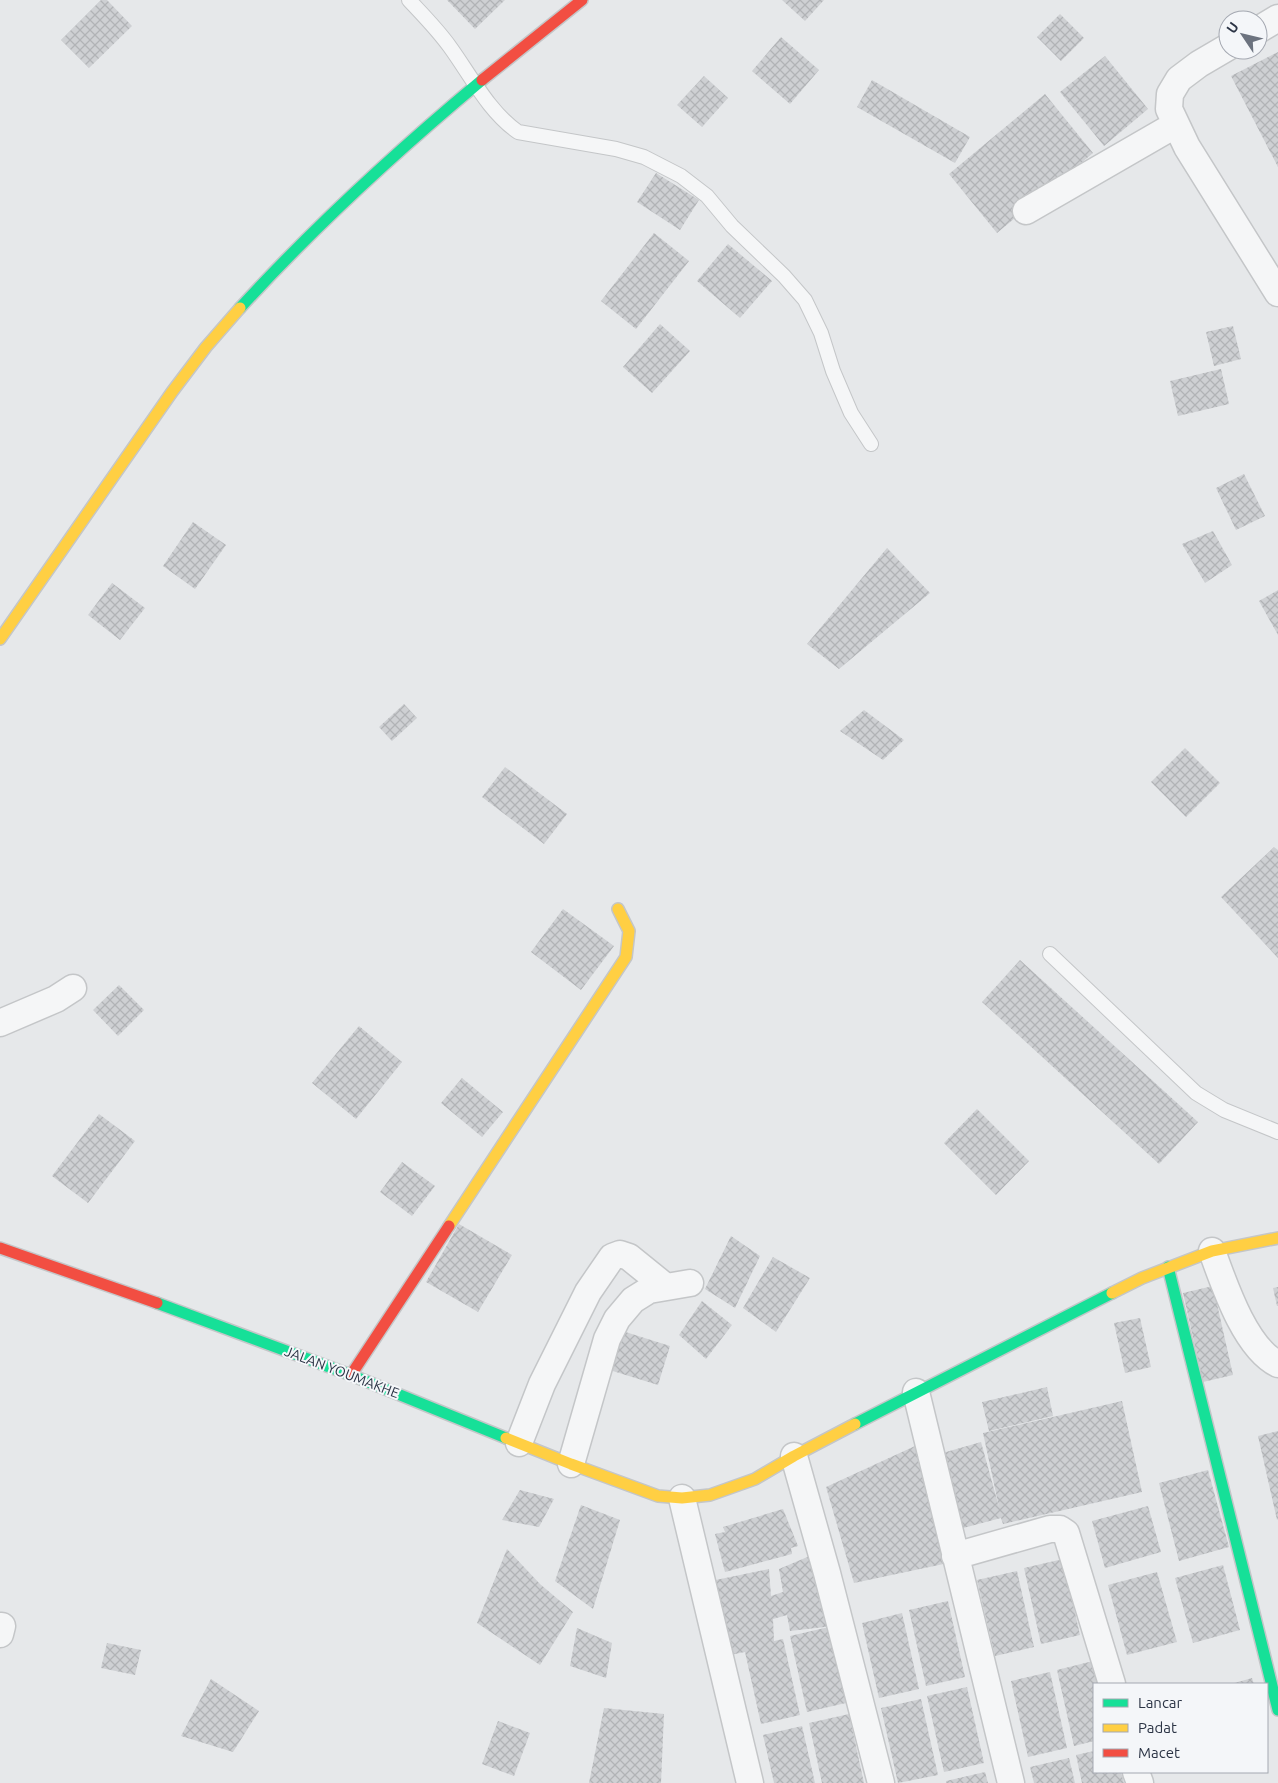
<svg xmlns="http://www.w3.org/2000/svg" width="1278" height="1783" font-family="Ubuntu,sans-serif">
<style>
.building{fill:url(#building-cross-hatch)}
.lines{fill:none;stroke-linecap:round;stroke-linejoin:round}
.lane-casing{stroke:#c4c6c8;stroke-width:16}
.street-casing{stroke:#c4c6c8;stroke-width:29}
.fast-casing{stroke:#c4c6c8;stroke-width:14}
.slow-casing{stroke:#c4c6c8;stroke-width:14}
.jam-casing{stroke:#c4c6c8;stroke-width:14}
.lane{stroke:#f5f6f7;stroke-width:14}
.street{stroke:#f5f6f7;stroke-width:26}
.fast{stroke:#16e098;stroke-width:11}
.slow{stroke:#ffcf43;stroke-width:11}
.jam{stroke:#f24e42;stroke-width:11}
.labels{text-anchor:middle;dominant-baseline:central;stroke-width:4;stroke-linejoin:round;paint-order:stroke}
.street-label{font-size:14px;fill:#2b3445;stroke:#f4f6f9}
</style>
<defs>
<pattern id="building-cross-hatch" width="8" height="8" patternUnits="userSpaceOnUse" patternTransform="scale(1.25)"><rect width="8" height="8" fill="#ced0d3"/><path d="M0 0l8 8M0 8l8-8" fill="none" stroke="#b1b3b6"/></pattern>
</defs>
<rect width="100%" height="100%" fill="#e6e8ea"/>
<path class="building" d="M 101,0 L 107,0 L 132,26 L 89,68 L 61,40 Z
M 447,0 L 505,0 L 475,29 Z
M 782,0 L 824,0 L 805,21 Z
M 1060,14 L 1084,38 L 1061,61 L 1037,37 Z
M 781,37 L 819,70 L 790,104 L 752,71 Z
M 1278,52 L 1278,167 L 1231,76 Z
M 1105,56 L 1148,109 L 1104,146 L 1060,92 Z
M 704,76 L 728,98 L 702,127 L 677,105 Z
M 872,80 L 970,137 L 955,163 L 857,107 Z
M 1045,94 L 1093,153 L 997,233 L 949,174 Z
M 656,173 L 699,200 L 680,230 L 637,202 Z
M 654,233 L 689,261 L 636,329 L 601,301 Z
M 728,244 L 772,281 L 740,318 L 697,281 Z
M 660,324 L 690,351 L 652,393 L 623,367 Z
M 1233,326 L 1241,359 L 1214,366 L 1206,332 Z
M 1221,369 L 1229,404 L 1178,416 L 1170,381 Z
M 1244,474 L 1265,516 L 1236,530 L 1216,488 Z
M 193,522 L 226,545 L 195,589 L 163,566 Z
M 1213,531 L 1232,565 L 1205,583 L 1182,544 Z
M 887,548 L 930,593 L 839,669 L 807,644 Z
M 112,583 L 145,608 L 120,640 L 88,615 Z
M 1278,590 L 1278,635 L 1259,601 Z
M 404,704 L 417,718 L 392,741 L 379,727 Z
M 864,710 L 904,740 L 883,760 L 840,731 Z
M 1185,748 L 1220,783 L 1186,817 L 1151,782 Z
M 505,767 L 567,814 L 544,844 L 482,797 Z
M 1274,847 L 1278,850 L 1278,958 L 1221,897 Z
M 563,909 L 614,946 L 581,990 L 531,952 Z
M 1020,960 L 1198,1122 L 1159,1164 L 982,1002 Z
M 119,985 L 144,1010 L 118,1036 L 93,1010 Z
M 359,1026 L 402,1062 L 356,1119 L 312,1083 Z
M 462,1078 L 503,1112 L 482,1137 L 441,1103 Z
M 977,1109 L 1029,1161 L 996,1195 L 944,1143 Z
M 99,1114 L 135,1141 L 88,1203 L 52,1176 Z
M 402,1162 L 435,1186 L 412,1216 L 380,1192 Z
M 459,1224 L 512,1255 L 478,1312 L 426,1282 Z
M 731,1236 L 760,1256 L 735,1308 L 705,1289 Z
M 773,1257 L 810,1278 L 776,1332 L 743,1308 Z
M 1213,1286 L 1233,1375 L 1203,1382 L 1183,1293 Z
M 1278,1287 L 1278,1306 L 1277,1306 L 1273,1288 Z
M 702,1301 L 732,1325 L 706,1359 L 679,1335 Z
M 1140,1318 L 1151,1367 L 1125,1373 L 1114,1323 Z
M 616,1329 L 670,1346 L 658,1385 L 603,1368 Z
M 1047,1387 L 1053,1416 L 989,1431 L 982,1402 Z
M 1122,1401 L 1142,1492 L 1003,1524 L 1001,1518 L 952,1531 L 932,1456 L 981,1442 L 999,1507 L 983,1433 Z
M 1278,1431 L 1278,1519 L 1277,1520 L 1258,1436 Z
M 915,1446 L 953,1562 L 854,1583 L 826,1487 Z
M 1208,1470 L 1229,1547 L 1179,1561 L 1159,1483 Z
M 520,1490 L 554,1499 L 539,1527 L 502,1520 Z
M 581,1505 L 620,1520 L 593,1609 L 555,1581 Z
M 1148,1506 L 1161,1552 L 1105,1568 L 1092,1521 Z
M 783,1509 L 798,1546 L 791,1548 L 792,1554 L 725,1572 L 715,1534 L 725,1532 L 723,1527 Z
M 507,1549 L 540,1584 L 573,1612 L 540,1665 L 477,1623 Z
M 812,1555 L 833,1626 L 790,1631 L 787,1615 L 773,1619 L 774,1641 L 783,1639 L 800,1715 L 761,1724 L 745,1652 L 730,1655 L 711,1581 L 769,1569 L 771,1596 L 783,1592 L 779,1569 Z
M 1063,1559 L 1080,1635 L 1041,1644 L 1024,1568 Z
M 1223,1565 L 1240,1630 L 1193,1643 L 1175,1578 Z
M 1017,1571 L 1034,1647 L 995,1656 L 977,1580 Z
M 1157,1572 L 1177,1642 L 1127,1655 L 1108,1585 Z
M 948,1601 L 965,1677 L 926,1686 L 909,1610 Z
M 902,1613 L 919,1689 L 879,1698 L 862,1623 Z
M 829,1627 L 846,1703 L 807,1712 L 790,1636 Z
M 577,1628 L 612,1643 L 606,1678 L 570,1666 Z
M 107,1643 L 141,1650 L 135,1675 L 101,1668 Z
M 1097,1660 L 1102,1684 L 1094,1684 L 1094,1741 L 1074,1746 L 1057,1670 Z
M 1050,1672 L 1067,1748 L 1028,1757 L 1011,1681 Z
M 1252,1678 L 1254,1684 L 1231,1684 Z
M 211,1679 L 259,1711 L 233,1752 L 181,1736 Z
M 967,1687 L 984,1763 L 944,1772 L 927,1696 Z
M 921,1699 L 938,1775 L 898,1783 L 881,1708 Z
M 604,1708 L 664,1714 L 661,1783 L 589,1783 Z
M 849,1714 L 864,1783 L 822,1783 L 809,1723 Z
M 498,1721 L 530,1733 L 514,1776 L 482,1764 Z
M 802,1726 L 815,1783 L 774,1783 L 763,1735 Z
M 1094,1751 L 1094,1772 L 1121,1772 L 1124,1783 L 1082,1783 L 1076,1755 Z
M 1069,1758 L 1075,1783 L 1034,1783 L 1030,1767 Z
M 985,1772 L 988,1783 L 946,1783 L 946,1781 Z"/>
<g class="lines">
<g class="lane-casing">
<path id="lane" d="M 409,0 C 423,15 438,30 450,47 C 471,76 489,112 518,132 L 616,149 L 644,157 L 681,176 L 707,196 L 732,226 L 784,276 L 805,300 L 821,333 L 833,371 L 851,413 L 871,444
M 1050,954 L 1196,1093 L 1224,1110 L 1278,1132"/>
</g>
<g class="street-casing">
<path id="street" d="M 1258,30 L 1278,18
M 1228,47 L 1199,64 L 1179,79 L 1170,94 L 1169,109 L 1187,147 L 1278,293
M 1026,211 L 1175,125
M 0,1023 L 56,999 L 73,988
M 1212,1251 C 1224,1284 1245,1348 1278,1364
M 916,1392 L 1011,1783
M 519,1443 L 542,1384 L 588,1292 L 612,1257 L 620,1254 L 629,1257 L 666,1287
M 794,1456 L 827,1573 L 881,1783
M 571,1464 L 607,1339 L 617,1319 L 633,1300 L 649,1290 L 690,1283
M 682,1498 L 750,1783
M 955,1556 L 1050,1529 L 1060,1529 L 1066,1533 L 1112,1684
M 0,1634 L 2,1626
M 1136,1772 L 1140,1783"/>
</g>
<g class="fast-casing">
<path id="fast" d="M 240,308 C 315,226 397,151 482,80
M 1168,1267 L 1278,1710
M 157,1303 L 351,1375 L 506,1438
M 855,1424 L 1112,1293"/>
</g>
<g class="slow-casing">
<path id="slow" d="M 0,639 L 172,392 L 206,347 L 240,308
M 449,1226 L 626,957 L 629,931 L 618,909
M 1112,1293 L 1142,1278 L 1212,1251 L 1278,1238
M 506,1438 L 571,1464 L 658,1496 L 682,1498 L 710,1495 L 755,1479 L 794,1456 L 855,1424"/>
</g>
<g class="jam-casing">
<path id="jam" d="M 482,80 L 582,0
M 0,1248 L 157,1303
M 351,1375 L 449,1226"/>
</g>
<use href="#lane" class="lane"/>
<use href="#street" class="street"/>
<use href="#fast" class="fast"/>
<use href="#slow" class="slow"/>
<use href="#jam" class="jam"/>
</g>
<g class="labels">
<g class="street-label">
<text transform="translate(342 1372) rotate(21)">JALAN YOUMAKHE</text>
</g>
</g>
<rect x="1093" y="1683" width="175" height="90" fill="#f4f6f9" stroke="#a4a8b1"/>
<rect x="1103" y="1699" width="25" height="8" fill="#16e098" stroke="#a4a8b1"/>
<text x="1138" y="1708" font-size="15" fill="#2b3445">Lancar</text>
<rect x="1103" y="1724" width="25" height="8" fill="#ffcf43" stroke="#a4a8b1"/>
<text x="1138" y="1733" font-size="15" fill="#2b3445">Padat</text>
<rect x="1103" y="1749" width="25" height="8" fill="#f24e42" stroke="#a4a8b1"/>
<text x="1138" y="1758" font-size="15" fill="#2b3445">Macet</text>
<g transform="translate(1243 35) rotate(305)"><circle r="24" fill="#f4f6f9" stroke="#a4a8b1"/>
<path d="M0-4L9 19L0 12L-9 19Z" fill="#6c737f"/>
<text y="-8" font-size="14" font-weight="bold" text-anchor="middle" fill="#2b3445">U</text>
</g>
</svg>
